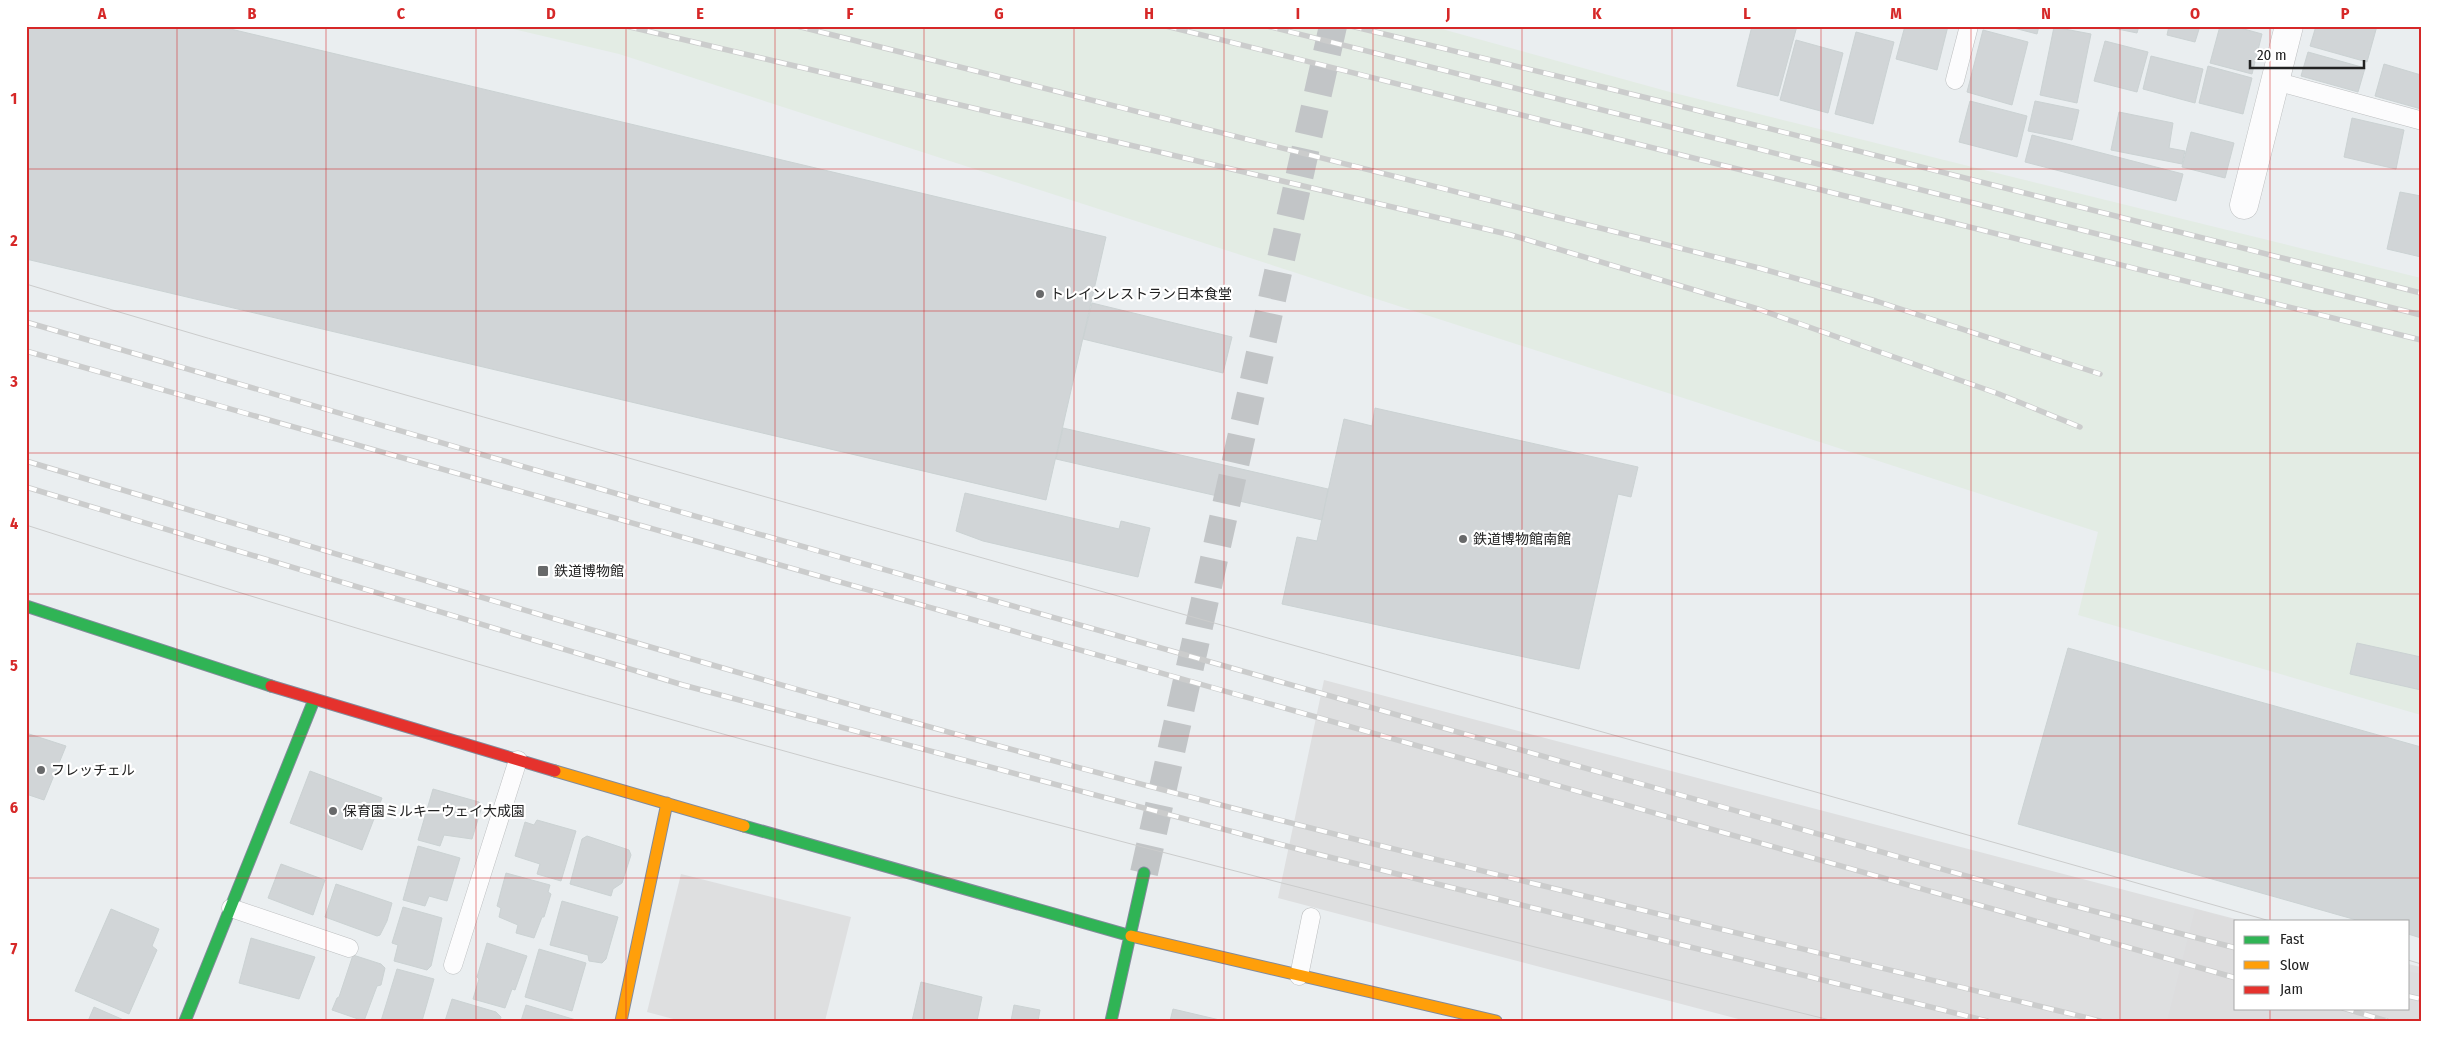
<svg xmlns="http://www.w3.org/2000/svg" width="2447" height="1047" font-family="'Fira Sans Condensed','Noto Sans JP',sans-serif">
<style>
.industrial{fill:#e3ece4}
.parking{fill:#dedfe0}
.pier{fill:#ddddde}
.building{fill:#d1d5d7;stroke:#cbd2d3}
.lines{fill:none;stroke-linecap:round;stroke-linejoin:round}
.secondary-tunnel{stroke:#c2c5c7;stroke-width:28;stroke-dasharray:28 14;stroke-linecap:butt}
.lane-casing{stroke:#bdbfc0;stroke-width:19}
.street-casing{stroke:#bdbfc0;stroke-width:29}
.fast-casing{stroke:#828a9b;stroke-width:13}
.slow-casing{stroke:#828a9b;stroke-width:13}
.jam-casing{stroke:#828a9b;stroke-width:13}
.lane{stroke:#fcfcfd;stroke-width:18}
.street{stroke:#fcfcfd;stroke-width:28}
.fast{stroke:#30b455;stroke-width:11}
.slow{stroke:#ff9f0a;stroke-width:11}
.jam{stroke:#e5322d;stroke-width:11}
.tram{stroke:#cbcccc;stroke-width:1}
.rail-casing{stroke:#cbcccc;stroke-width:5.5}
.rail{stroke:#fff;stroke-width:4;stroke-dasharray:11;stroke-linecap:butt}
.grid{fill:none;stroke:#d62828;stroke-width:1;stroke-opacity:0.55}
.poi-dot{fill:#68696a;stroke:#fff;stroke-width:2}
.labels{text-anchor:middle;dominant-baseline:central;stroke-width:4.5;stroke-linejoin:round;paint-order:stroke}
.poi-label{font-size:14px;fill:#222;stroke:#fff;text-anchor:start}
.neatline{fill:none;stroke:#d62828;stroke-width:2}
.grid-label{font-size:16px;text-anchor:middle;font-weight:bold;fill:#d62828}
</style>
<rect width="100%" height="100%" fill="#eaeef0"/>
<path class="industrial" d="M 501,26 L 1431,26 L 1670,92 L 2421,278 L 2421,715 L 2078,615 L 2098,532 L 619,54 Z"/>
<path class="parking" d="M 1324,680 L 2243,921 L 2236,921 L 2236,1008 L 2408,1008 L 2408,964 L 2421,967 L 2421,1021 L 1746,1021 L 1278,898 Z
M 681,874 L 851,917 L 825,1021 L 681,1021 L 647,1012 Z"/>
<path class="pier" d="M 2195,909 L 2239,921 L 2236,921 L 2236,1008 L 2408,1008 L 2408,971 L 2421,974 L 2421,1021 L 2167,1021 Z"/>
<path class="building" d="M 26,26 L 218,26 L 1106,237 L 1046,500 L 26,259 Z
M 1752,26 L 1797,26 L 1778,96 L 1737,86 Z
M 1905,26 L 1948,26 L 1937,70 L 1896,59 Z
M 2006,26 L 2039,26 L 2037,34 Z
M 2103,26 L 2139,26 L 2137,33 Z
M 2169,26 L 2200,26 L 2195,42 L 2167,35 Z
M 2220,26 L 2233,26 L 2262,34 L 2252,74 L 2210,63 Z
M 2316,26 L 2377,26 L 2367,62 L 2310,46 Z
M 2054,27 L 2091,34 L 2077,103 L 2040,95 Z
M 1983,30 L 2028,42 L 2012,105 L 1967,92 Z
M 1856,32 L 1894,42 L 1873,124 L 1835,114 Z
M 1796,40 L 1843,53 L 1828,113 L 1780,100 Z
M 2105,41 L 2148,52 L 2137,92 L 2094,81 Z
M 2308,52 L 2365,68 L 2358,92 L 2301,76 Z
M 2151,56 L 2203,69 L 2195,103 L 2143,89 Z
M 2384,64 L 2421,75 L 2421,109 L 2375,96 Z
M 2208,66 L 2252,78 L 2243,114 L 2199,103 Z
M 1970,101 L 2027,116 L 2017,157 L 1959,142 Z
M 2035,101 L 2079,110 L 2072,140 L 2028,131 Z
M 2119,112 L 2173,123 L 2169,148 L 2185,151 L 2182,164 L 2111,150 Z
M 2352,118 L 2404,130 L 2396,169 L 2344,157 Z
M 2191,132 L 2234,143 L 2225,178 L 2182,167 Z
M 2032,135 L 2183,174 L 2176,201 L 2025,162 Z
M 2400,192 L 2421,196 L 2421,257 L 2387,249 Z
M 1092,303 L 1232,337 L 1223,373 L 1083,339 Z
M 1375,408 L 1638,467 L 1631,497 L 1618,494 L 1579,669 L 1282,604 L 1297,537 L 1317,541 L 1344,419 L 1372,426 Z
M 1063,428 L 1328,489 L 1322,520 L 1056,459 Z
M 965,493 L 1119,529 L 1121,521 L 1150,528 L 1138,577 L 983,541 L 956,531 Z
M 2357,643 L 2421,657 L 2421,690 L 2350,674 Z
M 2068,648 L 2421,747 L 2421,938 L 2408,934 L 2408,921 L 2360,921 L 2018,824 Z
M 26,733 L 66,746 L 44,800 L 26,794 Z
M 310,771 L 382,798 L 362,850 L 290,823 Z
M 433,789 L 479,802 L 482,806 L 472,839 L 444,835 L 440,846 L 418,840 Z
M 537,820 L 576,831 L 561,881 L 537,874 L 540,864 L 515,856 L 525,822 L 534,825 Z
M 587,836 L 629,850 L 631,855 L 622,883 L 613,889 L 611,896 L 570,884 L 582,839 Z
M 418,846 L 460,858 L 447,901 L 429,896 L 425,906 L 403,900 Z
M 281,864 L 325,880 L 313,915 L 268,898 Z
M 506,873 L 550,885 L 548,892 L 551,894 L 544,917 L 542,917 L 534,938 L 516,933 L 518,925 L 499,917 L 501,908 L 497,906 Z
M 336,884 L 392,903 L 387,921 L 380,935 L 377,936 L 325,917 Z
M 562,901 L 618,917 L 606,959 L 602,963 L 589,961 L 588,955 L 550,945 Z
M 403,907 L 442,918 L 431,966 L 427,970 L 394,961 L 398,945 L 392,943 Z
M 111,909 L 159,929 L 152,946 L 157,950 L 129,1014 L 75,991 Z
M 251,938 L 315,957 L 299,999 L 239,983 Z
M 487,943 L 527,956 L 515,990 L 512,989 L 505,1008 L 473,999 L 479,979 L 477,977 Z
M 539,949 L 586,963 L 572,1011 L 525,997 Z
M 353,955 L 381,964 L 385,968 L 381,985 L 377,986 L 364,1021 L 332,1010 L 337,998 L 339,997 Z
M 397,969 L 434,979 L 422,1021 L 381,1021 Z
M 921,982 L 982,997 L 977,1021 L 912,1021 Z
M 452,999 L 496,1012 L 501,1017 L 500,1021 L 445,1021 Z
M 526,1005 L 576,1020 L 576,1021 L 521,1021 Z
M 1014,1005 L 1040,1010 L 1038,1021 L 1011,1021 Z
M 94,1007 L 126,1021 L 88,1021 Z
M 1173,1009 L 1224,1021 L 1170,1021 Z"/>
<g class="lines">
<path class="secondary-tunnel" d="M 1144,873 L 1333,26"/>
<g class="lane-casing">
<path id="lane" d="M 1955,80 L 1969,26
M 2275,81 L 2419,120
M 231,908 L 349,948
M 453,965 L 518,760
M 1299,976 L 1311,917"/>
</g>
<g class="street-casing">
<path id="street" d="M 2244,205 L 2289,26"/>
</g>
<g class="fast-casing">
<path id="fast" d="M 26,606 L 271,686
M 744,826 L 1131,936
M 185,1021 L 314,700
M 1111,1021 L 1144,873"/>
</g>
<g class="slow-casing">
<path id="slow" d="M 555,771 L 744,826
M 1131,936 L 1496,1021
M 621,1021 L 667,803"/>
</g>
<g class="jam-casing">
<path id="jam" d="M 271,686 L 555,771"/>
</g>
<use href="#lane" class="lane"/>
<use href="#street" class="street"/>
<use href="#fast" class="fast"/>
<use href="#slow" class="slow"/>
<use href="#jam" class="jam"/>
<path class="tram" d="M 26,284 C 269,358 514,425 759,495 C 1262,637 1767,777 2270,921
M 26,525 C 621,718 1227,872 1834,1021
M 2408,960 L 2421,964"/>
<g class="rail-casing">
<path id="rail" d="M 626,26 L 1511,235 L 1758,309 L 1999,394 L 2080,427
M 797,26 L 1759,268 L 1876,301 L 2100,374
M 1166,26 L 2421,340
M 1267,26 L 2421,315
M 1351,26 L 1664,102 L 2421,293
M 26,322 L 642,501 L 2051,900 L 2236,948
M 26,351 L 2236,978
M 26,461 C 357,560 688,661 1021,752 C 1378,849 1740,933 2100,1021
M 26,487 L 683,685 L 1309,852 L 1987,1021
M 2408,996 L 2421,999
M 2343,1008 L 2387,1021"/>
</g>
<use href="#rail" class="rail"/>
</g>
<path class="grid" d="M 177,26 L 177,1021M 326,26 L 326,1021M 476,26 L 476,1021M 626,26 L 626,1021M 775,26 L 775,1021M 924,26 L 924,1021M 1074,26 L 1074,1021M 1224,26 L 1224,1021M 1373,26 L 1373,1021M 1522,26 L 1522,1021M 1672,26 L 1672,1021M 1821,26 L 1821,1021M 1971,26 L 1971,1021M 2120,26 L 2120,1021M 2270,26 L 2270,921M 26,169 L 2421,169M 26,311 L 2421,311M 26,453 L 2421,453M 26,594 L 2421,594M 26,736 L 2421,736M 26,878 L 2421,878M 2270,1008 L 2270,1021"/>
<g class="poi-dot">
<circle cx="1040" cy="294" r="5"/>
<circle cx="1463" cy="539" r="5"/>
<rect x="537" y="565" width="12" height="12" rx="2.5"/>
<circle cx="41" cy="770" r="5"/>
<circle cx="333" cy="811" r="5"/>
</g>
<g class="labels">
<g class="poi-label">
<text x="1050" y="294">トレインレストラン日本食堂</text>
<text x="1473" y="539">鉄道博物館南館</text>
<text x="554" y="571">鉄道博物館</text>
<text x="51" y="770">フレッチェル</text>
<text x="343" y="811">保育園ミルキーウェイ大成園</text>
</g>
</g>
<rect width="2447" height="1047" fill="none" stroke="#ffffff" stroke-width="55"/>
<rect x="2234" y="920" width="175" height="90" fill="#ffffff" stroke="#a7a7a7"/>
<rect x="2244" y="936" width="25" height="8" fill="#30b455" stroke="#a7a7a7"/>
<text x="2280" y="944" font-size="15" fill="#222222">Fast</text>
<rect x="2244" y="961" width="25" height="8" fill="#ff9f0a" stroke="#a7a7a7"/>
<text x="2280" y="970" font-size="15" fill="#222222">Slow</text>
<rect x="2244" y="986" width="25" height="8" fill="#e5322d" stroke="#a7a7a7"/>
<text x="2280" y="994" font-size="15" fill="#222222">Jam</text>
<path d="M2250 60v8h114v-8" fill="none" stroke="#222222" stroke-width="2.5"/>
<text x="2257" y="60" font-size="15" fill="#222222" stroke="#ffffff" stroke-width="4" paint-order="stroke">20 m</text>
<rect x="28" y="28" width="2392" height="992" class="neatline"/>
<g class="grid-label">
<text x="102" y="19">A</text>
<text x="252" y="19">B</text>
<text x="401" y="19">C</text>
<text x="551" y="19">D</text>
<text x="700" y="19">E</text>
<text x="850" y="19">F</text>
<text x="999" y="19">G</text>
<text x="1149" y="19">H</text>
<text x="1298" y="19">I</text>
<text x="1448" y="19">J</text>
<text x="1597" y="19">K</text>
<text x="1747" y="19">L</text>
<text x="1896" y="19">M</text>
<text x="2046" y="19">N</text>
<text x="2195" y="19">O</text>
<text x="2345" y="19">P</text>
<text x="14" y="104">1</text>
<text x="14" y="246">2</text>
<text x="14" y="387">3</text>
<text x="14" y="529">4</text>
<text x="14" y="671">5</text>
<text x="14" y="813">6</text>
<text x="14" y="954">7</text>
</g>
</svg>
